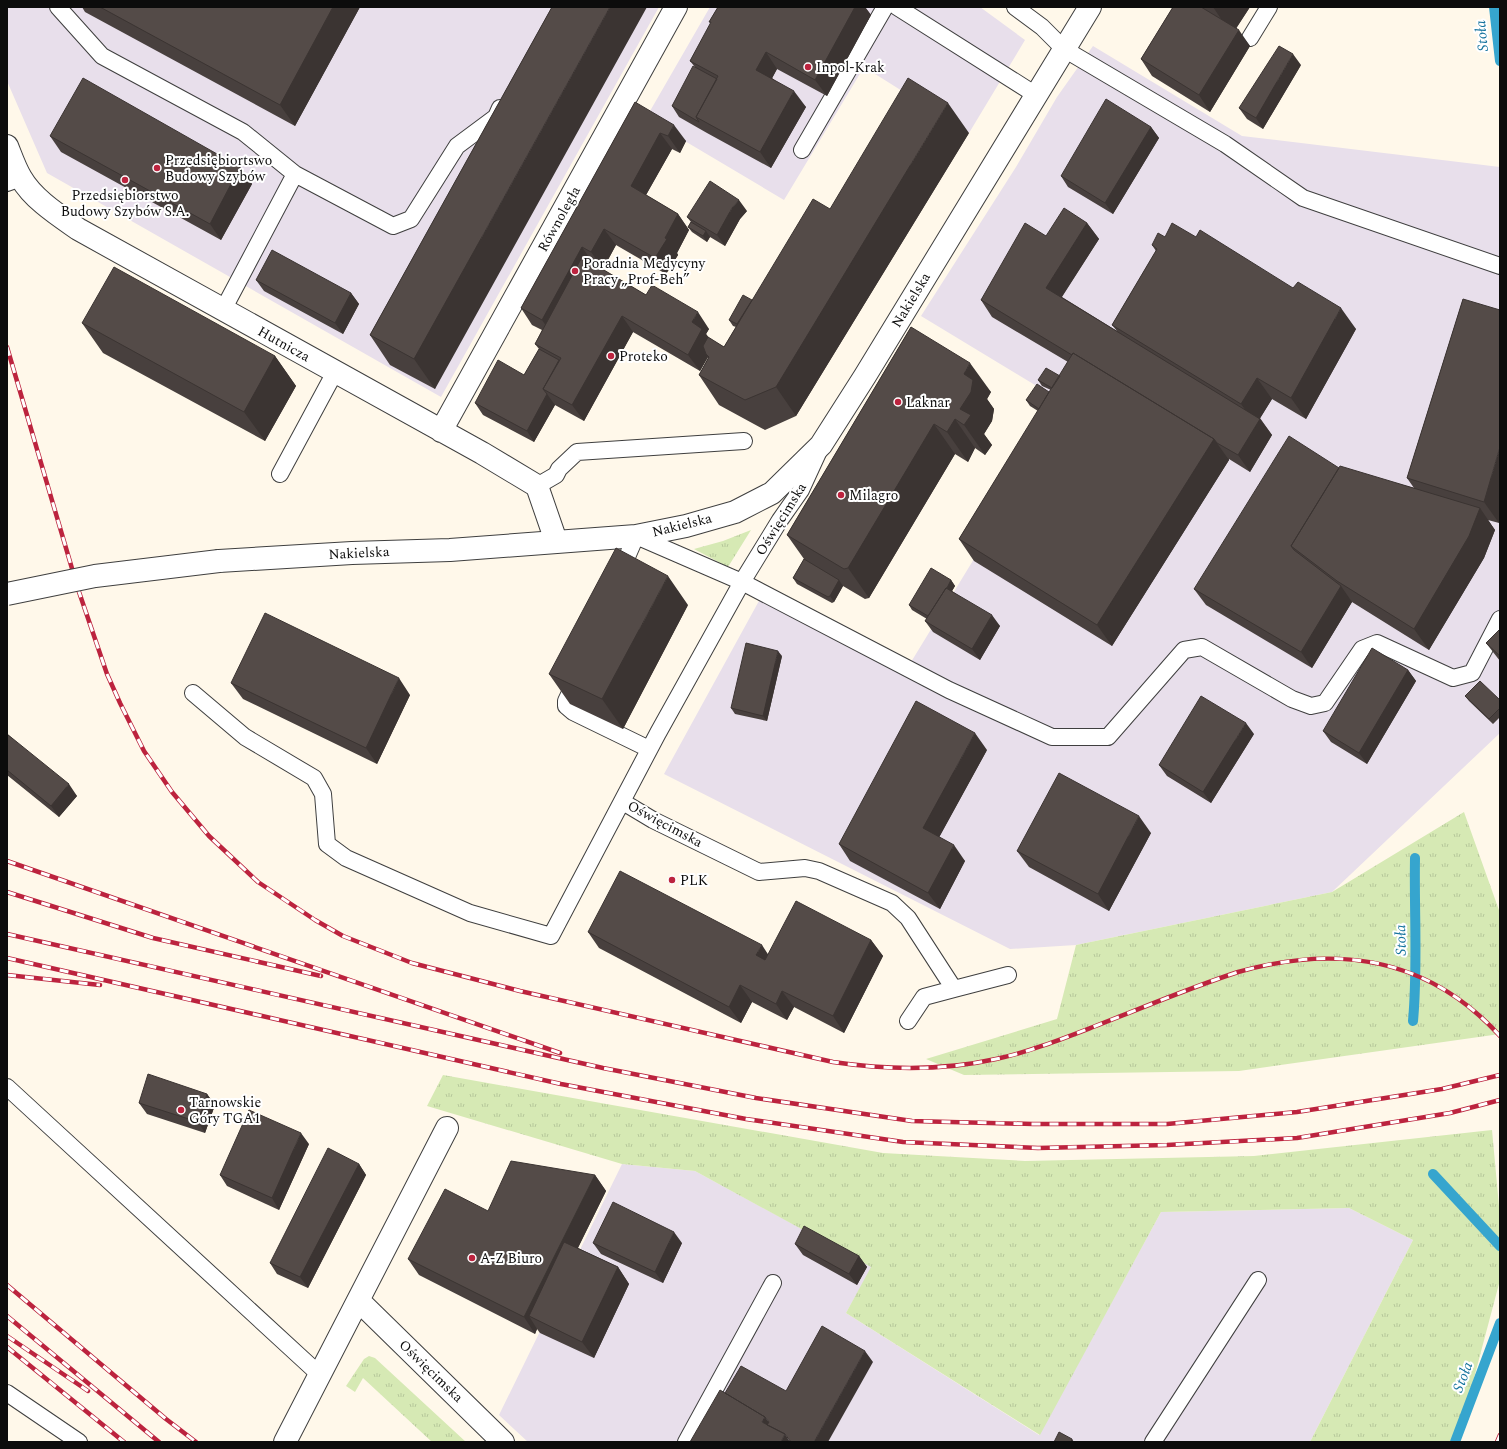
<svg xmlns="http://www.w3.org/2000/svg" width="1507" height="1449" font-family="Spectral,serif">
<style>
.industrial{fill:#e8dfeb}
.grass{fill:url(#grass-tufts)}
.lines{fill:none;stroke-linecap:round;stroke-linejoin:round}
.stream{stroke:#36a5ce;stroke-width:10}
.service-casing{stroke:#3f3f3f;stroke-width:18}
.minor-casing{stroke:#3f3f3f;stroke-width:24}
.tertiary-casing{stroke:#3f3f3f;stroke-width:24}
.service{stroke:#fff;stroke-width:16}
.minor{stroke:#fff;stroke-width:22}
.tertiary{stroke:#fff;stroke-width:22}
.rail-casing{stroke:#bc233e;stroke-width:4.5}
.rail{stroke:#fff;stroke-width:3;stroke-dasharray:9;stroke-linecap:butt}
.tertiary-bridge-casing{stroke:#3f3f3f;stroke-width:24;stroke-linecap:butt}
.tertiary-bridge{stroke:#fff;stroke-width:22}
.wall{fill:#48403e}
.shaded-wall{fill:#3b3432}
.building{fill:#544b48;stroke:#3b3432}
.poi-dot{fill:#bc233e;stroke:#fff;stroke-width:1.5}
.labels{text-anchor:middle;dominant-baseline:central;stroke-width:4;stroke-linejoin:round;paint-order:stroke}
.poi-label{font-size:14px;fill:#0c0c0c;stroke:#fff;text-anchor:start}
.street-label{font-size:14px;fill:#0c0c0c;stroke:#fff}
.water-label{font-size:15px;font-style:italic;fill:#15739d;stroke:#fff}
</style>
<defs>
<pattern id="grass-tufts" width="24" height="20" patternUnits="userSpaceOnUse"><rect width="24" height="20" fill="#d6e9b4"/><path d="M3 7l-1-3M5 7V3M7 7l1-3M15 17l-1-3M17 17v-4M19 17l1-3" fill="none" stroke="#b6c79a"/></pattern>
</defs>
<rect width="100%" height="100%" fill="#fff8ea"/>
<path class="industrial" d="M 7,7 L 659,7 L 441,397 L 47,173 L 7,81 Z
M 710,7 L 980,7 L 1025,40 L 969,133 L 864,67 L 784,200 L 646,118 Z
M 1093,46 L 1242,136 L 1500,167 L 1500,733 L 1332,892 L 1076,945 L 1010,949 L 664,774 L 765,590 L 908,667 L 1068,405 L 921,316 L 1016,167 L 1057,97 Z
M 622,1164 L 695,1171 L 872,1267 L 846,1313 L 1039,1435 L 1161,1212 L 1349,1208 L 1413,1240 L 1310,1442 L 528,1442 L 499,1415 Z"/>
<path class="grass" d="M 751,530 L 728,567 L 694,549 L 723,541 Z
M 1464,812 L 1500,913 L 1500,1034 L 1239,1071 L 964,1075 L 926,1059 L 1057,1019 L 1076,945 L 1332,892 Z
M 443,1075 L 883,1153 L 1025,1161 L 1254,1156 L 1492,1130 L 1500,1217 L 1500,1280 L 1457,1442 L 1310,1442 L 1413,1240 L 1349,1208 L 1161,1212 L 1040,1435 L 846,1313 L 871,1267 L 695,1171 L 622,1164 L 427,1106 Z
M 369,1356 L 375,1358 L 466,1442 L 432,1442 L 363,1378 L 355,1392 L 346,1386 L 364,1359 Z"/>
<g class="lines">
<path class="stream" d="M 1494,7 L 1500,61
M 1413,1021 C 1418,967 1414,912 1415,858
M 1433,1174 L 1500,1246
M 1455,1442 L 1500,1323"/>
<g class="service-casing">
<path id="service" d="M 58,7 L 102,56 L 243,132 L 295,174 L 223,310
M 897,7 L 1036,95
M 1015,7 L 1042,27 L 1064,49 L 1225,144 L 1303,198 L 1500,266
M 1250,38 L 1269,7
M 802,150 L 885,7
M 295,174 L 393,226 L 411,219 L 457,146 L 496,117 L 500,108
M 7,183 L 21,178
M 280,474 L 335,372
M 537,486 L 556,475 L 559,469 L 577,452 L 744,441
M 620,573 L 636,536 L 742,582 L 949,690 L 1052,737 L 1108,737 L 1184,650 L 1202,647 L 1292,699 L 1311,706 L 1325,703 L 1362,649 L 1377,643 L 1453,678 L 1472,673 L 1500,619
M 576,680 L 566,701 L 566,706 L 573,712 L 649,749
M 193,693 L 245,737 L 314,778 L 323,794 L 327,844 L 346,858 L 470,913 L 551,936 L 658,733 L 742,582 L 780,520 L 801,490 L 818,453
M 623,802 L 653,820 L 759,872 L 805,868 L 819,871 L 892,903 L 908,918 L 954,989 L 1008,975
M 908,1021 L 924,997 L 954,989
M 7,1087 L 320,1375
M 7,1393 L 79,1442
M 686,1442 L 773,1283
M 1153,1442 L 1258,1280"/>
</g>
<g class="minor-casing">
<path id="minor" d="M 7,146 C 11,156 15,168 21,178 C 33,199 58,215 78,229 L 482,453 L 537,486 L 556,541
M 441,431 L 676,7
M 359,1301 L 503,1442
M 285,1442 L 447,1128"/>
</g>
<g class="tertiary-casing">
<path id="tertiary" d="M 219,561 L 352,553 L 450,550 L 636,536 L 686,526 L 735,512 L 772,493 L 821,445 L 865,376 L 1090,7"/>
</g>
<use href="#service" class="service"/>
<use href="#minor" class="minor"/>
<use href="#tertiary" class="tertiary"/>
<g class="rail-casing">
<path id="rail" d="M 7,347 L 78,589 L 107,674 L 120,703 L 144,751 L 172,792 L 209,836 L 258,882 L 315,920 L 343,936 L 412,963 L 520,991 L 833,1062 C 887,1070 942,1071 996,1059 C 1029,1052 1062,1039 1093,1027 C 1142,1008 1189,988 1238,972 C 1338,944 1428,957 1500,1036
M 7,861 L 560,1053
M 7,892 L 153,938 L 321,976
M 7,934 L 603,1068 L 756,1098 L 912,1121 L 1033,1124 L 1167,1124 L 1297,1112 L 1442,1089 L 1500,1075
M 7,958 L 561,1084 L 746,1119 L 903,1142 L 1038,1148 L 1167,1145 L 1297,1138 L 1450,1113 L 1500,1100
M 7,975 L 100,985
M 7,1285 L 166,1419 L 196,1442
M 7,1316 L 159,1442
M 7,1336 L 88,1391
M 7,1347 L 124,1442
M 1497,1442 L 1500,1435"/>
</g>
<use href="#rail" class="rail"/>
<g class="tertiary-bridge-casing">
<path id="tertiary-bridge" d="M 7,594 L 95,576 L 219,561"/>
</g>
<use href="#tertiary-bridge" class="tertiary-bridge"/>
</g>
<path class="wall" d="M 82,7 L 360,7 L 295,126 L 85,12 Z
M 552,7 L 435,389 L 390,365 L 370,335 Z
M 718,7 L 865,7 L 871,15 L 827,96 L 777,69 L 772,78 L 806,107 L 771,168 L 707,133 L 679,117 L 672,106 L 695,67 L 690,61 L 711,23 L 709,22 Z
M 1173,7 L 1250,7 L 1236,28 L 1250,46 L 1210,112 L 1152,76 L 1141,59 Z
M 1301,65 L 1263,129 L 1247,119 L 1239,108 Z
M 635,102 L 686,141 L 680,153 L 672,149 L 646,195 L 678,214 L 689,230 L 677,253 L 678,255 L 666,274 L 616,245 L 603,269 L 593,264 L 646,295 L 709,329 L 706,334 L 709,338 L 724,347 L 736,327 L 733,326 L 729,320 L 752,300 L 830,209 L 969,133 L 796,416 L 765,430 L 719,405 L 699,375 L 708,358 L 708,357 L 700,371 L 633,332 L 584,421 L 555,405 L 534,442 L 483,415 L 475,403 L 524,375 L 539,349 L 535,344 L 542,330 L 532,325 L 521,308 Z
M 1151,127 L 1159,138 L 1113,214 L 1068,187 L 1061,176 Z
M 50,136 L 240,167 L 252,184 L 221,240 L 61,152 Z
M 747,211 L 740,219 L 725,246 L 710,237 L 707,242 L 692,232 L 688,227 L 691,222 L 687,217 Z
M 1087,223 L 1099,239 L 1062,297 L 1117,331 L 1112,325 L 1156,251 L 1152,245 L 1165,237 L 1356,329 L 1306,419 L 1272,399 L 1260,418 L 1272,435 L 1250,472 L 1229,459 L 1229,460 L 1112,646 L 974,561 L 959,539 L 1038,411 L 1030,406 L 1026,400 L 1049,392 L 1051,390 L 1042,386 L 1038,380 L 1060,376 L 1068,362 L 992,317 L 981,300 L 1046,236 Z
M 256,280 L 351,293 L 359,304 L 343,334 L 264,291 Z
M 1463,299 L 1499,523 L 1488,520 L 1495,530 L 1484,558 L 1429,650 L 1352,602 L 1312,668 L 1206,605 L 1194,589 L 1339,468 L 1414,488 L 1407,478 Z
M 82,323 L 275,356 L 296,386 L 265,441 L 103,353 Z
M 911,327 L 991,392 L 987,399 L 994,409 L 992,421 L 984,434 L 992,445 L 985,455 L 975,448 L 968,462 L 955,454 L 869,598 L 865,599 L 843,586 L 834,602 L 832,603 L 797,584 L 793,578 L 804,559 L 787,535 Z
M 951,580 L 955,586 L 952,591 L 1000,626 L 980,660 L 933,632 L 925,621 L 927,619 L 912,610 L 909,605 Z
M 688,605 L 623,729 L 570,704 L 549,674 Z
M 1500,629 L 1500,661 L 1486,643 Z
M 782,656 L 767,721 L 735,714 L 731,708 Z
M 1408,670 L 1416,681 L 1367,764 L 1331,742 L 1323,731 Z
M 231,683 L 410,695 L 377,764 L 243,699 Z
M 1465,696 L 1500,700 L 1500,717 L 1493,724 L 1469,701 Z
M 7,734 L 77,796 L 59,817 L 7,775 Z
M 1254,734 L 1211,803 L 1167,776 L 1159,765 Z
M 987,750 L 939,837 L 965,861 L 940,909 L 850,861 L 839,844 Z
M 1151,833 L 1109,911 L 1029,867 L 1017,851 Z
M 588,932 L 768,955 L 871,940 L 883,956 L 844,1033 L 794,1007 L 787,1020 L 752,1002 L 741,1023 L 599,948 Z
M 207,1094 L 215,1105 L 205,1133 L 147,1114 L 139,1103 Z
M 309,1144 L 279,1210 L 227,1186 L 220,1175 Z
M 359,1164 L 366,1175 L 308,1288 L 277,1274 L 270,1263 Z
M 595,1175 L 606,1191 L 578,1248 L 618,1267 L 629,1284 L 594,1358 L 540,1333 L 537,1329 L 535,1334 L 419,1275 L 408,1259 L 488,1211 Z
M 593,1243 L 682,1243 L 663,1283 L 601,1254 Z
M 795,1244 L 859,1256 L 867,1267 L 857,1285 L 803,1255 Z"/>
<path class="shaded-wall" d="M 333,7 L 360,7 L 295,126 L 280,105 Z
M 610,7 L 647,7 L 435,389 L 414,359 Z
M 855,7 L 865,7 L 871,15 L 827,96 L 815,80 Z
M 1213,7 L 1250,7 L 1232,35 Z
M 1239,30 L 1250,46 L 1210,112 L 1199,95 Z
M 766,52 L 777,69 L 768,86 L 756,70 Z
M 1293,54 L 1301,65 L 1263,129 L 1256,118 Z
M 794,91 L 806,107 L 771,168 L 760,152 Z
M 948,103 L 969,133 L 796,416 L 776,387 Z
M 674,125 L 686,141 L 680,153 L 668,136 Z
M 1151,127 L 1159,138 L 1113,214 L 1105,203 Z
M 660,133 L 672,149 L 642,202 L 631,186 Z
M 240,167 L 252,184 L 221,240 L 210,224 Z
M 739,200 L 747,211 L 740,219 L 725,246 L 717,235 L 732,208 Z
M 678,214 L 689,230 L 677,253 L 678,255 L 666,274 L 655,258 L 665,238 Z
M 1087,223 L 1099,239 L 1057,304 L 1046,288 Z
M 604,229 L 616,245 L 603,269 L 591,252 Z
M 706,231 L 710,237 L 707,242 L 703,236 Z
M 582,247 L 593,263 L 553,336 L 542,320 Z
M 351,293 L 359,304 L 343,334 L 335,323 Z
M 1341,308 L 1356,329 L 1306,419 L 1291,398 Z
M 698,312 L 709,329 L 706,334 L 714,345 L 706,354 L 708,357 L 700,371 L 688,355 L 692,322 Z
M 622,316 L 633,332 L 584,421 L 572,405 Z
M 275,356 L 296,386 L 265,441 L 244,412 Z
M 970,363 L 991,392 L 987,399 L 994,409 L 992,421 L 984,434 L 992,445 L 985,455 L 964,425 L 960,409 L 964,374 Z
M 1257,378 L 1272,399 L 1256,425 L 1241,404 Z
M 547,394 L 555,405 L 534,442 L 527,431 Z
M 955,419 L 975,448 L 968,462 L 947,432 Z
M 1260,419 L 1272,435 L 1250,472 L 1238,455 Z
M 934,424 L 955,454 L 869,598 L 848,568 Z
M 1214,439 L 1229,460 L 1112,646 L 1097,625 Z
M 1500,447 L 1500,518 L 1499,523 L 1484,502 Z
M 1480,508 L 1495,530 L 1484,558 L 1429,650 L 1414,629 Z
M 668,576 L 688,605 L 623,729 L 602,699 Z
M 839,580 L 843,586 L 834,602 L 830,596 Z
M 951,580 L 955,586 L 933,623 L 929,617 Z
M 1341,586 L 1352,602 L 1312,668 L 1301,652 Z
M 992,615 L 1000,626 L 980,660 L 972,649 Z
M 778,651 L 782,656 L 767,721 L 763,716 Z
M 1408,670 L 1416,681 L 1367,764 L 1359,753 Z
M 399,678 L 410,695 L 377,764 L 366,748 Z
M 1246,723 L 1254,734 L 1211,803 L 1203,792 Z
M 975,733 L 987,750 L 935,845 L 923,828 Z
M 69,784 L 77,796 L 59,817 L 51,806 Z
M 1139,816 L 1151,833 L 1109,911 L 1098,894 Z
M 954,845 L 965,861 L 940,909 L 928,893 Z
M 871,940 L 883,956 L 844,1033 L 833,1016 Z
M 762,945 L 773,962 L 767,972 L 756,955 Z
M 740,985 L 752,1002 L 741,1023 L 729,1007 Z
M 782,991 L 794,1007 L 787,1020 L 776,1004 Z
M 207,1094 L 215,1105 L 205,1133 L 198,1122 Z
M 301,1133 L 309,1144 L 279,1210 L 272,1198 Z
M 359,1164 L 366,1175 L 308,1288 L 300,1277 Z
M 595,1175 L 606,1191 L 541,1322 L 529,1316 L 537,1329 L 535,1334 L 524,1317 Z
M 674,1232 L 682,1243 L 663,1283 L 655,1272 Z
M 859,1256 L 867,1267 L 857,1285 L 849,1274 Z
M 618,1267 L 629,1284 L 594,1358 L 582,1342 Z
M 865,1351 L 873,1362 L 828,1442 L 814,1442 Z
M 765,1417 L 777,1433 L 762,1422 Z
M 785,1434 L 790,1442 L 781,1442 Z
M 1072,1439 L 1074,1442 L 1071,1442 Z"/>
<path class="building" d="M 100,7 L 333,7 L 280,105 Z
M 552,7 L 610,7 L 414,359 L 370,335 Z
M 718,7 L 855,7 L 815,80 L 766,52 L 756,70 L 794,91 L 760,152 L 696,117 L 718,76 L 690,61 L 711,22 L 709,22 Z
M 1173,7 L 1201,7 L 1239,30 L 1199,95 L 1141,59 Z
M 1279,46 L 1293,54 L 1256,118 L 1239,108 Z
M 693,66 L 717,79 L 696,117 L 699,122 L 672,106 Z
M 83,78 L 240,167 L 210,224 L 50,136 Z
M 908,78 L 948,103 L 776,387 L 745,400 L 699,375 L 709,357 L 706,354 L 703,346 L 708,337 L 724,347 L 813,199 L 830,209 Z
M 1106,99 L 1151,127 L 1105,203 L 1061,176 Z
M 635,102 L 674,125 L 668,136 L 660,133 L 631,186 L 678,214 L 665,238 L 667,239 L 655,258 L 604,229 L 591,252 L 582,247 L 542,320 L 521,308 Z
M 710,181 L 739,200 L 732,208 L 717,235 L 687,217 Z
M 1064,208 L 1087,223 L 1046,288 L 1260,419 L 1238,455 L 1217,443 L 1214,439 L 1073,353 L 1072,355 L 981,300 L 1025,223 L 1046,236 Z
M 691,222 L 706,231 L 703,236 L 688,227 Z
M 1172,223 L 1196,237 L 1200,230 L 1293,288 L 1298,282 L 1341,308 L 1291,398 L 1257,378 L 1241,404 L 1112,325 L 1157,249 L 1152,245 L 1158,233 L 1165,237 Z
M 272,250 L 351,293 L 335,323 L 256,280 Z
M 582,257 L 646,295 L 652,285 L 698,312 L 692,322 L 702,329 L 688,355 L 622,316 L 572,405 L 543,389 L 561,358 L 535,344 Z
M 114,267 L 275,356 L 244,412 L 82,323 Z
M 743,295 L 752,300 L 737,324 L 729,320 Z
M 1463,299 L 1500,310 L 1500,447 L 1484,502 L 1407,478 Z
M 911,327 L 970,363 L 964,374 L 973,380 L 971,392 L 960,409 L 971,415 L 964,425 L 955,419 L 947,432 L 934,424 L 848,568 L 844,569 L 787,535 Z
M 539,349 L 559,360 L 543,389 L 547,394 L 527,431 L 475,403 L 498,360 L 524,375 Z
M 1073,353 L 1214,439 L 1097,625 L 959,539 Z
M 1046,368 L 1060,376 L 1052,388 L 1038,380 Z
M 1037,384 L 1049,392 L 1039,409 L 1026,400 Z
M 1289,436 L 1339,468 L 1291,546 L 1294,550 L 1341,586 L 1301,652 L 1194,589 Z
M 1340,466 L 1480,508 L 1469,536 L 1414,629 L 1337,581 L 1291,546 Z
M 616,548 L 668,576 L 602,699 L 549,674 Z
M 804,559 L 839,580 L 830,596 L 828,597 L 793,578 Z
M 931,568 L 951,580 L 947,588 L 946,588 L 928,616 L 909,605 Z
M 946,588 L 992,615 L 972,649 L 925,621 Z
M 265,613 L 399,678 L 366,748 L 231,683 Z
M 1500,629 L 1500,656 L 1486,643 Z
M 746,643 L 778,651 L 763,716 L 731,708 Z
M 1372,648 L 1408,670 L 1359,753 L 1323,731 Z
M 1480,681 L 1500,700 L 1500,708 L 1489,719 L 1465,696 Z
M 1201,696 L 1246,723 L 1203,792 L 1159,765 Z
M 916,701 L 975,733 L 923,828 L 954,845 L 928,893 L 839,844 Z
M 7,734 L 69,784 L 51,806 L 7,770 Z
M 1059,773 L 1139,816 L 1098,894 L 1017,851 Z
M 620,871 L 762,945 L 756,955 L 765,960 L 796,901 L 871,940 L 833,1016 L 782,991 L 776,1004 L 740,985 L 729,1007 L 588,932 Z
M 148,1074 L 207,1094 L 198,1122 L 139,1103 Z
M 249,1110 L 301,1133 L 272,1198 L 220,1175 Z
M 328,1148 L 359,1164 L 300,1277 L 270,1263 Z
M 511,1161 L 595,1175 L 524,1317 L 408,1259 L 445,1189 L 488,1211 Z
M 613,1202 L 674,1232 L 655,1272 L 593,1243 Z
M 804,1226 L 859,1256 L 849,1274 L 795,1244 Z
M 564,1242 L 618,1267 L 582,1342 L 529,1316 Z
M 822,1326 L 865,1351 L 814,1442 L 792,1442 L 790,1441 L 785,1434 L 767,1425 L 769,1422 L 765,1417 L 725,1393 L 741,1366 L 786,1391 Z
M 720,1390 L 765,1417 L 762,1422 L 785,1434 L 781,1442 L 690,1442 Z
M 1059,1432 L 1072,1439 L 1071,1442 L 1054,1442 Z"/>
<g class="poi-dot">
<circle cx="808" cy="67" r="4"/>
<circle cx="157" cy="168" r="4"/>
<circle cx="125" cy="180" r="4"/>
<circle cx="575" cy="271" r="4"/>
<circle cx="611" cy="356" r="4"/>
<circle cx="898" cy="402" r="4"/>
<circle cx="841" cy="495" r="4"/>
<circle cx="672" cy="880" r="4"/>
<circle cx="181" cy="1110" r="4"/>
<circle cx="472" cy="1258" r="4"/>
</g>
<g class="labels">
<g class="poi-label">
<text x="816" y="67">Inpol-Krak</text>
<text x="165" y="160">Przedsiębiortswo<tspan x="165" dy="16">Budowy Szybów</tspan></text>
<text x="125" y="195" text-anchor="middle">Przedsiębiorstwo<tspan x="125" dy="16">Budowy Szybów S.A.</tspan></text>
<text x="583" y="263">Poradnia Medycyny<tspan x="583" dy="16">Pracy „Prof-Beh”</tspan></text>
<text x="619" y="356">Proteko</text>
<text x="906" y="402">Laknar</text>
<text x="849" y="495">Milagro</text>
<text x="680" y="880">PLK</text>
<text x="189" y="1102">Tarnowskie<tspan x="189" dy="16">Góry TGA1</tspan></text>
<text x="480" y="1258">A-Z Biuro</text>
</g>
<g class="street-label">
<text transform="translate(559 219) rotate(-61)">Równoległa</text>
<text transform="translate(911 300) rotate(-59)">Nakielska</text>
<text transform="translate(284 344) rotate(29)">Hutnicza</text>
<text transform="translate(781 519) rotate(-58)">Oświęcimska</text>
<text transform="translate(682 525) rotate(-14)">Nakielska</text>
<text transform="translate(359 553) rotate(-3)">Nakielska</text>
<text transform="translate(665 824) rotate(28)">Oświęcimska</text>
<text transform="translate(431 1371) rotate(44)">Oświęcimska</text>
</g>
<g class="water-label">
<text transform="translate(1482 36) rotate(-96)">Stoła</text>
<text transform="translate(1401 940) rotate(-91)">Stoła</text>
<text transform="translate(1463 1377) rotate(-69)">Stoła</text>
</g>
</g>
<rect width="1507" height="1449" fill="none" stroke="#0c0c0c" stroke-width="16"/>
</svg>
